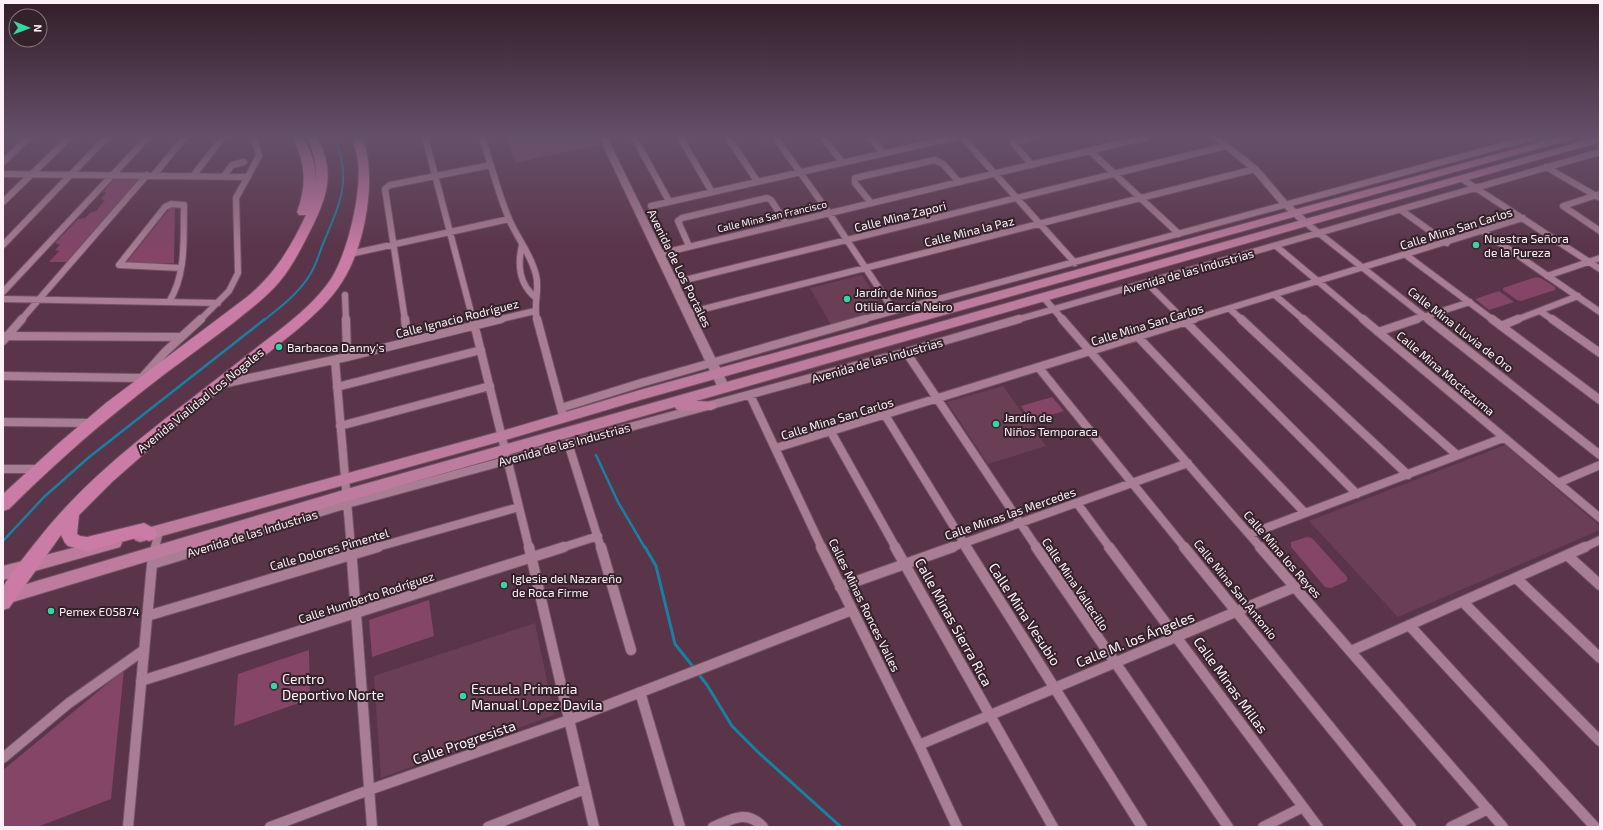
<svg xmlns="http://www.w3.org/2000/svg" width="1603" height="830" font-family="'Exo 2',sans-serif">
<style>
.built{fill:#6a3f56}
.green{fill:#844567}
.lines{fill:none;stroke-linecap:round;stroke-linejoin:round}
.stream-far2{stroke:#1980a3;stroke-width:2}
.stream-far1{stroke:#1980a3;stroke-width:2.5}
.stream{stroke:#1980a3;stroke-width:3}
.street-far2-casing{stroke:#705262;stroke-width:8}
.street-far1-casing{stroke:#705262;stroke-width:10}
.street-casing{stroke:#705262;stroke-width:12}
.secondary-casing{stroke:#705262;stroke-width:2}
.primary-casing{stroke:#705262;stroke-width:2}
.highway-casing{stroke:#705262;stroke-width:2}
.street-far2{stroke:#a97d93;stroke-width:6}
.street-far1{stroke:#a97d93;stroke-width:8}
.street{stroke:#a97d93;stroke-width:10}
.secondary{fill:#a97d93;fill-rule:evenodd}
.primary{fill:#bd7c9e;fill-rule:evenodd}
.highway{fill:#cb7ca6;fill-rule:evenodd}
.poi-dot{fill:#3ad4a4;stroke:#34222b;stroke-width:1.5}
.labels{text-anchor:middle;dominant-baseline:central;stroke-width:4;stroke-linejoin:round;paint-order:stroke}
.far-street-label{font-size:10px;fill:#fff0f7;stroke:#34222b}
.street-label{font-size:12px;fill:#fff0f7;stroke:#34222b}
.poi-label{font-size:12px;fill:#fff0f7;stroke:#34222b;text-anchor:start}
.near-street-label{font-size:14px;fill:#fff0f7;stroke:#34222b}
.near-poi-label{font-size:14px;fill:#fff0f7;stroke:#34222b;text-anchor:start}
</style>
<rect width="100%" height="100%" fill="#5a3448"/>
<path class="built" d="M 862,275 L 884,311 L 831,325 L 810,288 Z
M 1003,386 L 1046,446 L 988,464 L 947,402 Z
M 1505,445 L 1600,526 L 1600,530 L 1398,617 L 1309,521 Z
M 535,623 L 554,715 L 381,778 L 374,676 Z"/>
<path class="green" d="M 507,137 L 596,137 L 600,145 L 516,163 Z
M 116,177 L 141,177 L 67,262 L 49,262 L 59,251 L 55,250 L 60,245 L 55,243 L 78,219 L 85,218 L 90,213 L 96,211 L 105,200 L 101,199 L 106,193 L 103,192 Z
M 175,206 L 174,263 L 126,263 L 170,208 Z
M 1536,277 L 1541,278 L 1555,287 L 1555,290 L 1521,301 L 1517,300 L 1503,290 L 1503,288 Z
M 1499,291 L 1514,302 L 1489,310 L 1475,299 Z
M 1052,397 L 1064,411 L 1031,421 L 1021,406 Z
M 1307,537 L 1312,538 L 1347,577 L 1347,581 L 1331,588 L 1325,587 L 1291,547 L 1291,542 Z
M 429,600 L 434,636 L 372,657 L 369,620 Z
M 309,650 L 310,699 L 234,726 L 238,674 Z
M 124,670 L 111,799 L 37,827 L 3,827 L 3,770 Z"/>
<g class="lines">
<path class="stream-far2" d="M 264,320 C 281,307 300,292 311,273 C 317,263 320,250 325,239 C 341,201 352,178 334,137"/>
<path class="stream-far1" d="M 596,455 L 618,502 L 645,548
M 3,541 L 44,497 L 88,458 L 265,319"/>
<path class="stream" d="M 645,547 L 656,566 L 675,644 L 694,668
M 697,672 L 707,685 L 732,726 L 759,753 L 841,827"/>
<g class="street-far2-casing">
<path id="street-far2" d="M 425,137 L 473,320
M 482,137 C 491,164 498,193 509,219 C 517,238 531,254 536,275 C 540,290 533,305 537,320
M 634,137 L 669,201
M 680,137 L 712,192
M 728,137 L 757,181
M 775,137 L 829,213 L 894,311
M 823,137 L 842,162
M 870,137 L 883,153
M 962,137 L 1075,263
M 1032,137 L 1013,143 L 1032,165
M 1090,151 L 1179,234
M 3,162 L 29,137
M 1546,167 L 1598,197
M 3,174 L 248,177
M 153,176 L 185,137
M 193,176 L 223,137
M 224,176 L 232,165 L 244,162
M 1462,179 L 1600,269
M 1600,194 L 1563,206 L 1600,231
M 3,202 L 70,137
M 871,203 L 855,183 L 855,178 L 935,160 L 943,164 L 959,182
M 651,206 L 956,137
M 1401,210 L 1447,243
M 1306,223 L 1429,320
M 1484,232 L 1600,312
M 3,245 L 107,137
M 522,245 C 517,266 519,284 536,298
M 689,246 L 678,221 L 682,218 L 767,198 L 771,200 L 786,223
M 1276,246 L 1364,320
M 350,254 L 509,219
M 659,254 L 1147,137
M 1406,255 L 1493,320
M 1547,276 L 1600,258
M 673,283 L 1226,146
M 1147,283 L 1184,320
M 3,292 L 148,137
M 345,295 L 346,320
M 1276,296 L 1304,320
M 1043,297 L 1063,320
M 3,299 L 218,303
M 169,302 C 187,273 183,238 184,205 L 171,204 L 165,207 L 119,265 L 181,268
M 1231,310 L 1242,320
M 1540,311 L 1553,320
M 688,313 L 1255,169
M 21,320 L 147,175
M 200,320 L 229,291 L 238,273 L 236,198 L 259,156 L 254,137
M 405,320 L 385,189 L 390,185 L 491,165
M 497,320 L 535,311
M 861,320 L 1534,137
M 1016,320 L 1600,152
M 1191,320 L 1523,218
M 1414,320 L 1470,302
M 1516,320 L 1578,296"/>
</g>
<g class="street-far1-casing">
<path id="street-far1" d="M 346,319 L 347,357
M 405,319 L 408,342
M 473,319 L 529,548
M 537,319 L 562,412
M 1062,319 L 1261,548
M 1183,319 L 1357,494
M 1241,319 L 1408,475
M 1303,319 L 1457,455
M 1363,319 L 1600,518
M 1428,319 L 1600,455
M 1492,319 L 1600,400
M 1552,319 L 1600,353
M 1501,326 L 1518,319
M 1378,332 L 1417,319
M 5,336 L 181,337
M 1139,338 L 1305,513
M 3,341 L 22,319
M 906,352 L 1037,548
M 335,360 L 351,548
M 1039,368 L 1185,548
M 3,376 L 141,378
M 139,381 L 165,352 L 201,319
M 222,384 L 347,357 L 501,319
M 337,387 L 481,350
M 750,395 L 822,548
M 561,408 L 641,383 L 865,319
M 885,415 L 967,548
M 3,422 L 92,423
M 340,426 L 490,386
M 831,432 L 896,548
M 568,443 L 601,548
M 776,448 L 1194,319
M 3,469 L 39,469
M 1558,483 L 1600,465
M 1077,503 L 1110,548
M 1250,534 L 1503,438
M 155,548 L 159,531
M 205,548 L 347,504 L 906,352 L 1019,319
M 374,548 L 519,507
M 561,548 L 598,536
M 950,548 L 1188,463
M 1583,548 L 1600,540"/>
</g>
<g class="street-casing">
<path id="street" d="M 351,547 L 372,827
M 529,547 L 594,827
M 601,547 L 631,650
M 821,547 L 919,745 L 957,827
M 895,547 L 1053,827
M 966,547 L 1142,827
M 1036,547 L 1228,827
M 1109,547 L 1318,827
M 1184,547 L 1411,827
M 1260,547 L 1503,827
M 1567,555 L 1600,585
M 152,564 L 208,547
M 1516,578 L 1600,658
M 840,587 L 953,547
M 1463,602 L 1600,741
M 147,616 L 378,547
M 1409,625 L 1595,827
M 1351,651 L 1585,547
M 141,681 L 564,547
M 640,692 L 680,827
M 919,745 L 1295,587
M 3,758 L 69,703 L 144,650
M 128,827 L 152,564 L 156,547
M 270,827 L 369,790 L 569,720 L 852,610
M 488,827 L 585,789
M 713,827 C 732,819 747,809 763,827
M 1263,827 L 1303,807
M 1451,827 L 1488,809"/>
</g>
<g class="secondary-casing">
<path id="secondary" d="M 599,137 L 607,137 L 730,388 L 728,391 L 724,392 L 720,391 L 718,388 Z
M 1211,137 L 1220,137 L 1258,167 L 1286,200 L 1309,221 L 1311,223 L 1309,225 L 1303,225 L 1280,204 L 1252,171 Z"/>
</g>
<g class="primary-casing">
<path id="primary" d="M 1559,137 L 1574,137 L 1572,139 L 640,400 L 502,441 L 140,542 L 135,540 L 133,536 L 135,532 L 140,530 L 502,431 L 640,390 Z
M 1597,137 L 1600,137 L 1600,142 L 696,401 L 716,402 L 717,405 L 716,408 L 711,410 L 681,411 L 676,409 L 675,407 L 347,501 L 3,605 L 3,591 L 347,489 Z
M 115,537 L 120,539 L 122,543 L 120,547 L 3,580 L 3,566 Z"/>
</g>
<g class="highway-casing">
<path id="highway" d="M 292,137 L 302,137 C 313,153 318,170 315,189 C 318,170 315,154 307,137 L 317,137 C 334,169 329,192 314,223 C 304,243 294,264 280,281 C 267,297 249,310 233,323 C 198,350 163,374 129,402 C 87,435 47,471 9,509 L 3,511 L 3,494 L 59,443 L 106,403 L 247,297 C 275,274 291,247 306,215 L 299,215 L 297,212 C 307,185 306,162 292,137 Z
M 352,137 L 362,137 C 378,176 365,247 342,282 C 330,301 314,315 298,329 L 163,437 L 112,482 L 79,515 L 77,534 L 80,536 L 87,537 L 144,523 L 155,529 L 157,534 L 155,539 L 149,541 L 140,537 L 87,551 L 68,546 L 65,543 L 61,535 L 9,608 L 3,610 C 3,603 1,594 3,588 C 5,580 33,546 40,537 C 97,465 175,413 246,356 C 275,333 310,310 331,279 C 348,252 362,192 358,161 C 357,153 354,145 352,137 Z"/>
</g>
<use href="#street-far2" class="street-far2"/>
<use href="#street-far1" class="street-far1"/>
<use href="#street" class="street"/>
<use href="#secondary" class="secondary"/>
<use href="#primary" class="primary"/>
<use href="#highway" class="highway"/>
</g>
<linearGradient id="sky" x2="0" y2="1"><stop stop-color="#321d28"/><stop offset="0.54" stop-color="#65506a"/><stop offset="1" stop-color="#65506a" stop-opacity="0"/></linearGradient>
<rect width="1603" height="253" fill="url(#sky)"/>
<g class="poi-dot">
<circle cx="1476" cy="245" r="4"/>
<circle cx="847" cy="299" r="4"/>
<circle cx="279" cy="347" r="4"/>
<circle cx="996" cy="424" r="4"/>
<circle cx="504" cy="585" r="4"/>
<circle cx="51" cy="611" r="4"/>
<circle cx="274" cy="686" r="4"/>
<circle cx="463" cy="696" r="4"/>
</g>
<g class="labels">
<g class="far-street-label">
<text transform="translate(772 216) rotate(-13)">Calle Mina San Francisco</text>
</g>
<g class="street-label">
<text transform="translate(900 216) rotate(-14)">Calle Mina Zapori</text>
<text transform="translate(1456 228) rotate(-17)">Calle Mina San Carlos</text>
<text transform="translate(969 231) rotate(-14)">Calle Mina la Paz</text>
<text transform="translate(680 268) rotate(64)">Avenida de Los Portales</text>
<text transform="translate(1188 271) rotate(-16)">Avenida de las Industrias</text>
<text transform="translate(457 318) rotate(-14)">Calle Ignacio Rodríguez</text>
<text transform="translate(1147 324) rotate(-17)">Calle Mina San Carlos</text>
<text transform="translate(1461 329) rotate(38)">Calle Mina Lluvia de Oro</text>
<text transform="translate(877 360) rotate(-16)">Avenida de las Industrias</text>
<text transform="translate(1446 373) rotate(40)">Calle Mina Moctezuma</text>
<text transform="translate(200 400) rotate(-39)">Avenida Vialidad Los Nogales</text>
<text transform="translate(837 418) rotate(-17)">Calle Mina San Carlos</text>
<text transform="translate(564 444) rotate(-15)">Avenida de las Industrias</text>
<text transform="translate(1010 513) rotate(-19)">Calle Minas las Mercedes</text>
<text transform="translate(252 533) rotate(-17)">Avenida de las Industrias</text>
<text transform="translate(329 549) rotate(-16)">Calle Dolores Pimentel</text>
<text transform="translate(1283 554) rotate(49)">Calle Mina los Reyes</text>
<text transform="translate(1076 584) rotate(56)">Calle Mina Vallecillo</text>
<text transform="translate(1236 589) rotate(51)">Calle Mina San Antonio</text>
<text transform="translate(366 597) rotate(-18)">Calle Humberto Rodríguez</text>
<text transform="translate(865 605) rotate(64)">Calles Minas Ronces Valles</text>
</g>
<g class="poi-label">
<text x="1484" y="238">Nuestra Señora<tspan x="1484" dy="14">de la Pureza</tspan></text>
<text x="855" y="292">Jardín de Niños<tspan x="855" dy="14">Otilia García Neiro</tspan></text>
<text x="287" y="347">Barbacoa Danny's</text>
<text x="1004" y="417">Jardín de<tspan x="1004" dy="14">Niños Temporaca</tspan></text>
<text x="512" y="578">Iglesia del Nazareño<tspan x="512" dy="14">de Roca Firme</tspan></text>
<text x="59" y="611">Pemex E05874</text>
</g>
<g class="near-street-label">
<text transform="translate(1025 614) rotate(57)">Calle Mina Vesubio</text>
<text transform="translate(954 622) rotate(61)">Calle Minas Sierra Rica</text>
<text transform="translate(1135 639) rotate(-22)">Calle M. los Ángeles</text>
<text transform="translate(1231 685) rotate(54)">Calle Minas Millas</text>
<text transform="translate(464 742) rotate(-19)">Calle Progresista</text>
</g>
<g class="near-poi-label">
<text x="282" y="678">Centro<tspan x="282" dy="16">Deportivo Norte</tspan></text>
<text x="471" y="688">Escuela Primaria<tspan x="471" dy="16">Manual Lopez Davila</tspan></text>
</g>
</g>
<rect width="1603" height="830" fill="none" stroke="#fff0f7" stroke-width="8"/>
<g transform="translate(28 28) rotate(91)"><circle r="19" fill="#34222b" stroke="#85747d"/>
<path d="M0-3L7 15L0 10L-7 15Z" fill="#3ad4a4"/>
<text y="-6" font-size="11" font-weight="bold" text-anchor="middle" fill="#fff0f7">N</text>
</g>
</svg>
